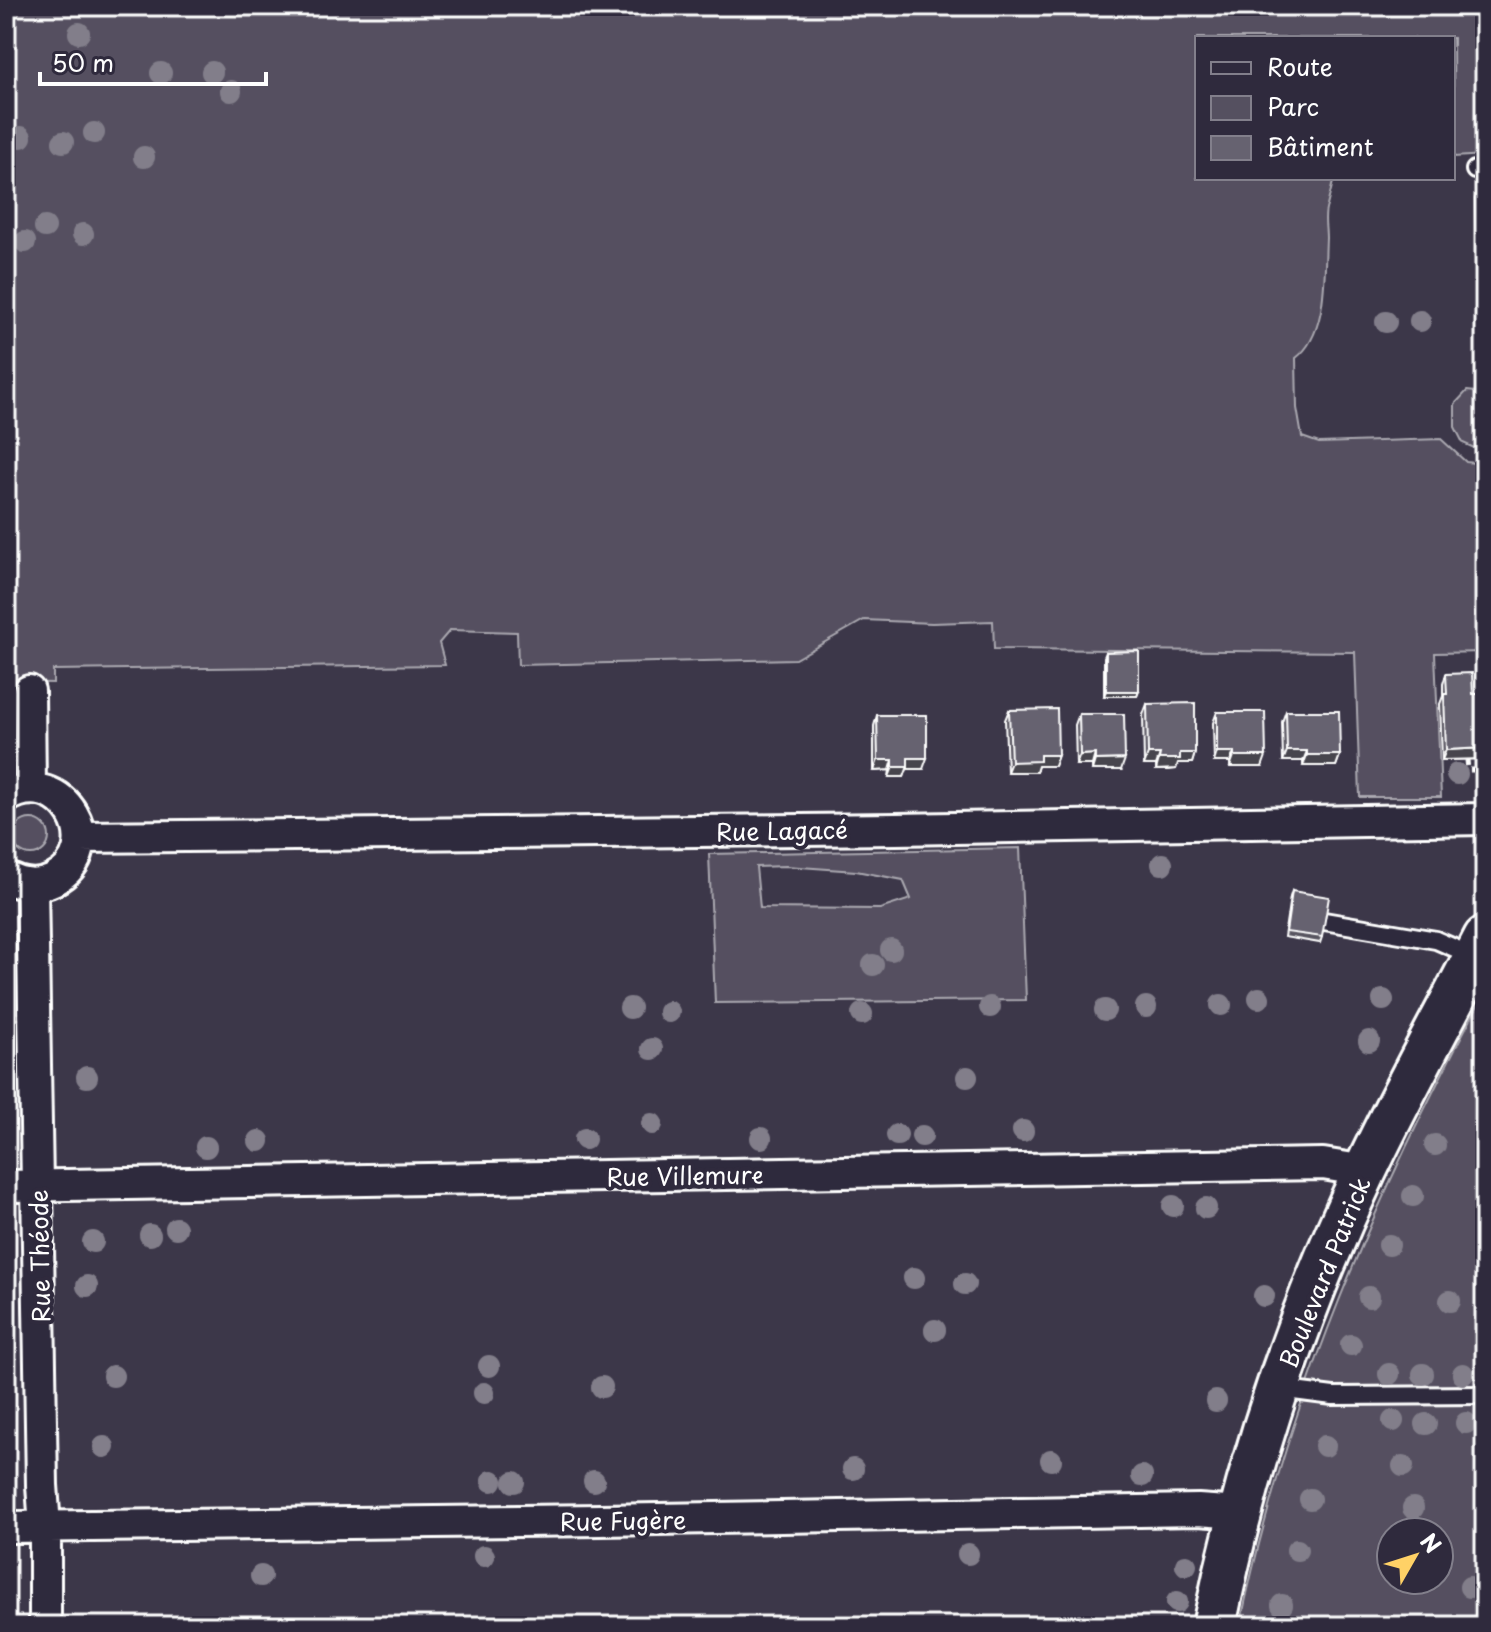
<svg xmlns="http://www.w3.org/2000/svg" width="1491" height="1632" font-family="'Playpen Sans',sans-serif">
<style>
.green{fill:#555060;stroke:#aaa8b0;stroke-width:2;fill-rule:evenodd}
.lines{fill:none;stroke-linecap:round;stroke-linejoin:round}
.lane-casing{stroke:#fff;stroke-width:22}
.street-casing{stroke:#fff;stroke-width:36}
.secondary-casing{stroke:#fff;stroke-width:48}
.path{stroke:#fff;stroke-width:5;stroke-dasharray:6 6;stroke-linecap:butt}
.lane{stroke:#2f2a3d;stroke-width:16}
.street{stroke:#2f2a3d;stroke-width:30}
.secondary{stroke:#2f2a3d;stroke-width:42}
.tree{fill:#827e8a}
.wall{fill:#585460;stroke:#fff;stroke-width:2}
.shaded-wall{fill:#47454e;stroke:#fff;stroke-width:2}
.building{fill:#666270;stroke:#fff;stroke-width:2}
.labels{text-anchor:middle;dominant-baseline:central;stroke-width:8;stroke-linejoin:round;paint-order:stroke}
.street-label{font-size:24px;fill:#fff;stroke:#2f2a3d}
</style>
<rect width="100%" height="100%" fill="#3c3749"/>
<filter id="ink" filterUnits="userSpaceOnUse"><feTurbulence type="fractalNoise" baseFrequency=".0125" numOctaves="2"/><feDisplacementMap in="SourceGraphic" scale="16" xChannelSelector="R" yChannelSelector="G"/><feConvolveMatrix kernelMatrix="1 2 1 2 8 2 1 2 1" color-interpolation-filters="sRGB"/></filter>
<g filter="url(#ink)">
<path class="green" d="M 6,6 L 1485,6 L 1485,155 L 1454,157 L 1453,38 L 1197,38 L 1197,178 L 1334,178 L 1327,206 C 1323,216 1326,227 1326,238 C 1324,275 1328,334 1296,358 L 1297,408 L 1302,437 L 1319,443 L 1441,439 L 1466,462 L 1485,464 L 1485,652 L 1435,653 L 1441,797 L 1360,797 L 1355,652 L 994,649 L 993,621 L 932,623 L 864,620 L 795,659 L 518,665 L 517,632 L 450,630 L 439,643 L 445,665 L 53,670 L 53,683 L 6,682 Z
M 1467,391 L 1485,393 L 1485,450 L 1481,451 L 1463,443 L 1455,427 L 1455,404 Z
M13 837a18 18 0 1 1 36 0a18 18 0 1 1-36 0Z
M 1020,848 L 1026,1000 L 715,1003 L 709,854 ZM 786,866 L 856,871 L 903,880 L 911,899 L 880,909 L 760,908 L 756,867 Z
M 1485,992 L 1485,1626 L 1240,1626 C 1286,1402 1377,1192 1485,992 ZM 1391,1532 L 1439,1532 L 1439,1580 L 1391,1580 Z"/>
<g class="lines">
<g class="lane-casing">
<path id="lane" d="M 1475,170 L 1485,170
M 1324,921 L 1436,940 L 1473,956
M 1278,1389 L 1333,1396 L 1485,1395"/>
</g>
<g class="street-casing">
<path id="street" d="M 29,691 L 30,789
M 6,797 C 62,763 112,849 53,880 C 37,888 21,885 6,877
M 80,837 L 896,829 L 1485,819
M 32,885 L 42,1485 L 45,1527 L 45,1626
M 6,1186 L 1323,1164 L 1347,1168 L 1364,1173
M 6,1527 L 600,1520 L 1198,1510 L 1240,1513"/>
</g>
<g class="secondary-casing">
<path id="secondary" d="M 1214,1626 C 1246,1468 1296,1316 1365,1171 C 1402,1092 1445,1016 1485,938"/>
</g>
<path class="path" d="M 1467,760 L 1468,770 L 1485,770"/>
<use href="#lane" class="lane"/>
<use href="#street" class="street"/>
<use href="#secondary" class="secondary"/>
</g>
<g class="tree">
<circle cx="79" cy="33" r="11"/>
<circle cx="212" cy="72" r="11"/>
<circle cx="161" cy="73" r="11"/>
<circle cx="231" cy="91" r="11"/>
<circle cx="94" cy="133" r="11"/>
<circle cx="21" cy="137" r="11"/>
<circle cx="63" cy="142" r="11"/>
<circle cx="144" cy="157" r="11"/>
<circle cx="45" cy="227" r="11"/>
<circle cx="83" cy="234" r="11"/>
<circle cx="25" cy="242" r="11"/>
<circle cx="1420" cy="321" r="11"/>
<circle cx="1386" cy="322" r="11"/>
<circle cx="1457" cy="774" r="11"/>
<circle cx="1162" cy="864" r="11"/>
<circle cx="891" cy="950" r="11"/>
<circle cx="873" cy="965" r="11"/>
<circle cx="1259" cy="998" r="11"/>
<circle cx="1383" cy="1000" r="11"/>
<circle cx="1221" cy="1005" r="11"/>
<circle cx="990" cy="1007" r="11"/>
<circle cx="1146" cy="1007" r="11"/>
<circle cx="630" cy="1008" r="11"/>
<circle cx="1105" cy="1010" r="11"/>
<circle cx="669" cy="1012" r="11"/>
<circle cx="862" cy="1014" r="11"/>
<circle cx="1369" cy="1041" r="11"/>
<circle cx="652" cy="1049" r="11"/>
<circle cx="87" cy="1077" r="11"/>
<circle cx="967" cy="1077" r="11"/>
<circle cx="652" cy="1124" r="11"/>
<circle cx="1023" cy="1131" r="11"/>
<circle cx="897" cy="1135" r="11"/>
<circle cx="922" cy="1136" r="11"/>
<circle cx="761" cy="1138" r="11"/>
<circle cx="585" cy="1139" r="11"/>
<circle cx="259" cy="1141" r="11"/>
<circle cx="1435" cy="1145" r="11"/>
<circle cx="206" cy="1147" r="11"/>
<circle cx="1413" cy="1196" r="11"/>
<circle cx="1173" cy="1206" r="11"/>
<circle cx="1206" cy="1208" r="11"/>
<circle cx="176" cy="1228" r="11"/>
<circle cx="150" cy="1235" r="11"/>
<circle cx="93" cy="1242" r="11"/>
<circle cx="1389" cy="1245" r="11"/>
<circle cx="914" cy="1278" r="11"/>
<circle cx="965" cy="1284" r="11"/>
<circle cx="87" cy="1286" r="11"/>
<circle cx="1264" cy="1296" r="11"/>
<circle cx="1369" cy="1297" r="11"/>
<circle cx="1450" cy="1301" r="11"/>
<circle cx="935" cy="1330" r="11"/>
<circle cx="1351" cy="1345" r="11"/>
<circle cx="489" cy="1366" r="11"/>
<circle cx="1389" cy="1374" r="11"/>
<circle cx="1423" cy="1374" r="11"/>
<circle cx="1463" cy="1374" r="11"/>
<circle cx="113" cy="1376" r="11"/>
<circle cx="602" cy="1387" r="11"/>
<circle cx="484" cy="1393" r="11"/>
<circle cx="1216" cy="1401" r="11"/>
<circle cx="1393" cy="1421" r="11"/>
<circle cx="1466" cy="1423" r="11"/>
<circle cx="1426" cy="1424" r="11"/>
<circle cx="1325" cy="1446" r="11"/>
<circle cx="104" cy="1447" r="11"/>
<circle cx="1051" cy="1460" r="11"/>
<circle cx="1403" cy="1466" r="11"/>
<circle cx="853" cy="1469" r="11"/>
<circle cx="1142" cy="1476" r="11"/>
<circle cx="492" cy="1481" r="11"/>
<circle cx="594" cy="1481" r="11"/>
<circle cx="514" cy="1482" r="11"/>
<circle cx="1310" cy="1499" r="11"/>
<circle cx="1413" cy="1508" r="11"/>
<circle cx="1297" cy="1550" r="11"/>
<circle cx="968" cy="1554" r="11"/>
<circle cx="484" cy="1556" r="11"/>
<circle cx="1186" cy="1565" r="11"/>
<circle cx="261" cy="1576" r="11"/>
<circle cx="1470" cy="1587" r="11"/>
<circle cx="1177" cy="1602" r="11"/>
<circle cx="1282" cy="1605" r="11"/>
</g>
<path class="wall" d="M 1477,194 L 1485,194 L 1485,233 L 1476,233 L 1475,199 Z
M 1106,652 L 1139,691 L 1137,696 L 1104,696 L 1104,657 Z
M 1446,674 L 1473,694 L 1485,694 L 1485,759 L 1442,760 L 1440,704 L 1443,696 L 1443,684 Z
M 1147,704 L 1195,753 L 1192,763 L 1178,763 L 1176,769 L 1169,770 L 1156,770 L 1156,765 L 1144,765 L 1143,715 Z
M 1009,710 L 1058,755 L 1054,766 L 1038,766 L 1036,772 L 1007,772 L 1005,720 Z
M 1286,711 L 1340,755 L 1336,766 L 1303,766 L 1303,761 L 1283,761 L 1282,722 Z
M 1217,712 L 1262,767 L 1230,767 L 1230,762 L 1214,762 L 1213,723 Z
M 1079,714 L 1121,770 L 1092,770 L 1092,765 L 1076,765 L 1075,725 Z
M 877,715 L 923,769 L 907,769 L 904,777 L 889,777 L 890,770 L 874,771 L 874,726 Z
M 1292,891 L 1322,937 L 1320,943 L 1284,937 L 1290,897 Z"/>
<path class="shaded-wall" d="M 1478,228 L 1485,228 L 1485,233 L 1476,233 Z
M 1106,691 L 1139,691 L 1137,696 L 1104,696 Z
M 1485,748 L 1485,759 L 1442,760 L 1446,750 Z
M 1287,751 L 1307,751 L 1303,761 L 1283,761 Z
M 1217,752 L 1234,752 L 1230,762 L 1214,762 Z
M 1180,753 L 1195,753 L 1192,763 L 1178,763 L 1176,769 L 1156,770 L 1159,759 Z
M 1095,754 L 1092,765 L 1076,765 L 1080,755 Z
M 1148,754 L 1160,754 L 1156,765 L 1144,765 Z
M 1040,755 L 1058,755 L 1054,766 L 1038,766 L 1036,772 L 1007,772 L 1011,762 Z
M 1307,755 L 1340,755 L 1336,766 L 1303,766 Z
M 1234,756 L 1266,756 L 1262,767 L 1230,767 Z
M 908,758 L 927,758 L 923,769 L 907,769 L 904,777 L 889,777 L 893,767 Z
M 1125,759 L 1121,770 L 1092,770 L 1095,760 Z
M 878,760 L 893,760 L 890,770 L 874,771 Z"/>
<path class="building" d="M 1477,194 L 1485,194 L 1485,228 L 1478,228 Z
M 1139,651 L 1139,691 L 1106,691 L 1106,652 Z
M 1472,673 L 1473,694 L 1485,694 L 1485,748 L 1446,750 L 1444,694 L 1447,694 L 1446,674 Z
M 1195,703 L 1195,753 L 1180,753 L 1180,759 L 1159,759 L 1160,754 L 1148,754 L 1147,704 Z
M 1057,709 L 1058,755 L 1040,755 L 1040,761 L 1011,762 L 1009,710 Z
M 1286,711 L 1339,711 L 1340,755 L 1307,755 L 1307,751 L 1287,751 Z
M 1217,712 L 1265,712 L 1266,756 L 1234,756 L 1234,752 L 1217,752 Z
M 1079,714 L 1124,714 L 1125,759 L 1095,760 L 1095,754 L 1080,755 Z
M 877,715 L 927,715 L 927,758 L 908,758 L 908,767 L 893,767 L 893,760 L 878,760 Z
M 1292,891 L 1329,897 L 1322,937 L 1286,932 Z"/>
</g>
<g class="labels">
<g class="street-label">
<text transform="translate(782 830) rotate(-1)">Rue Lagacé</text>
<text transform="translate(685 1175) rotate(-1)">Rue Villemure</text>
<text transform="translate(39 1256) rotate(-91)">Rue Théode</text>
<text transform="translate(1324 1272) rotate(-68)">Boulevard Patrick</text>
<text transform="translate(623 1520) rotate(-1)">Rue Fugère</text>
</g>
</g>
<rect width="1491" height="1632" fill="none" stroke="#2f2a3d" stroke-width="32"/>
<rect x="16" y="16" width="1459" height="1600" fill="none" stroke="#fff" stroke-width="3" filter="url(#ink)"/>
<rect x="1195" y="36" width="260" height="144" fill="#2f2a3d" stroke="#827f8b" stroke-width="2"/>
<rect x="1211" y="62" width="40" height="12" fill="#2f2a3d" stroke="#827f8b" stroke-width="2"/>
<text x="1267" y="76" font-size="24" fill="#ffffff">Route</text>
<rect x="1211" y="96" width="40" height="24" fill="#555060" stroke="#827f8b" stroke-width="2"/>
<text x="1267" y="116" font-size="24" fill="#ffffff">Parc</text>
<rect x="1211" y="136" width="40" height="24" fill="#666270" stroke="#827f8b" stroke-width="2"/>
<text x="1267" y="156" font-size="24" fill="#ffffff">Bâtiment</text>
<g transform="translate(1415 1556) rotate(51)"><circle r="38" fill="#2f2a3d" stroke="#827f8b" stroke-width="2"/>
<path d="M0-6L14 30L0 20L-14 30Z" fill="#ffd166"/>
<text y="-12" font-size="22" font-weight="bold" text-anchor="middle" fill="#ffffff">N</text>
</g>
<path d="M40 72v12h226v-12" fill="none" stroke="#ffffff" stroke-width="4"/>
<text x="52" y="72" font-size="24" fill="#ffffff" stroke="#2f2a3d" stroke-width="6" paint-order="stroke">50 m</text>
</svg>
